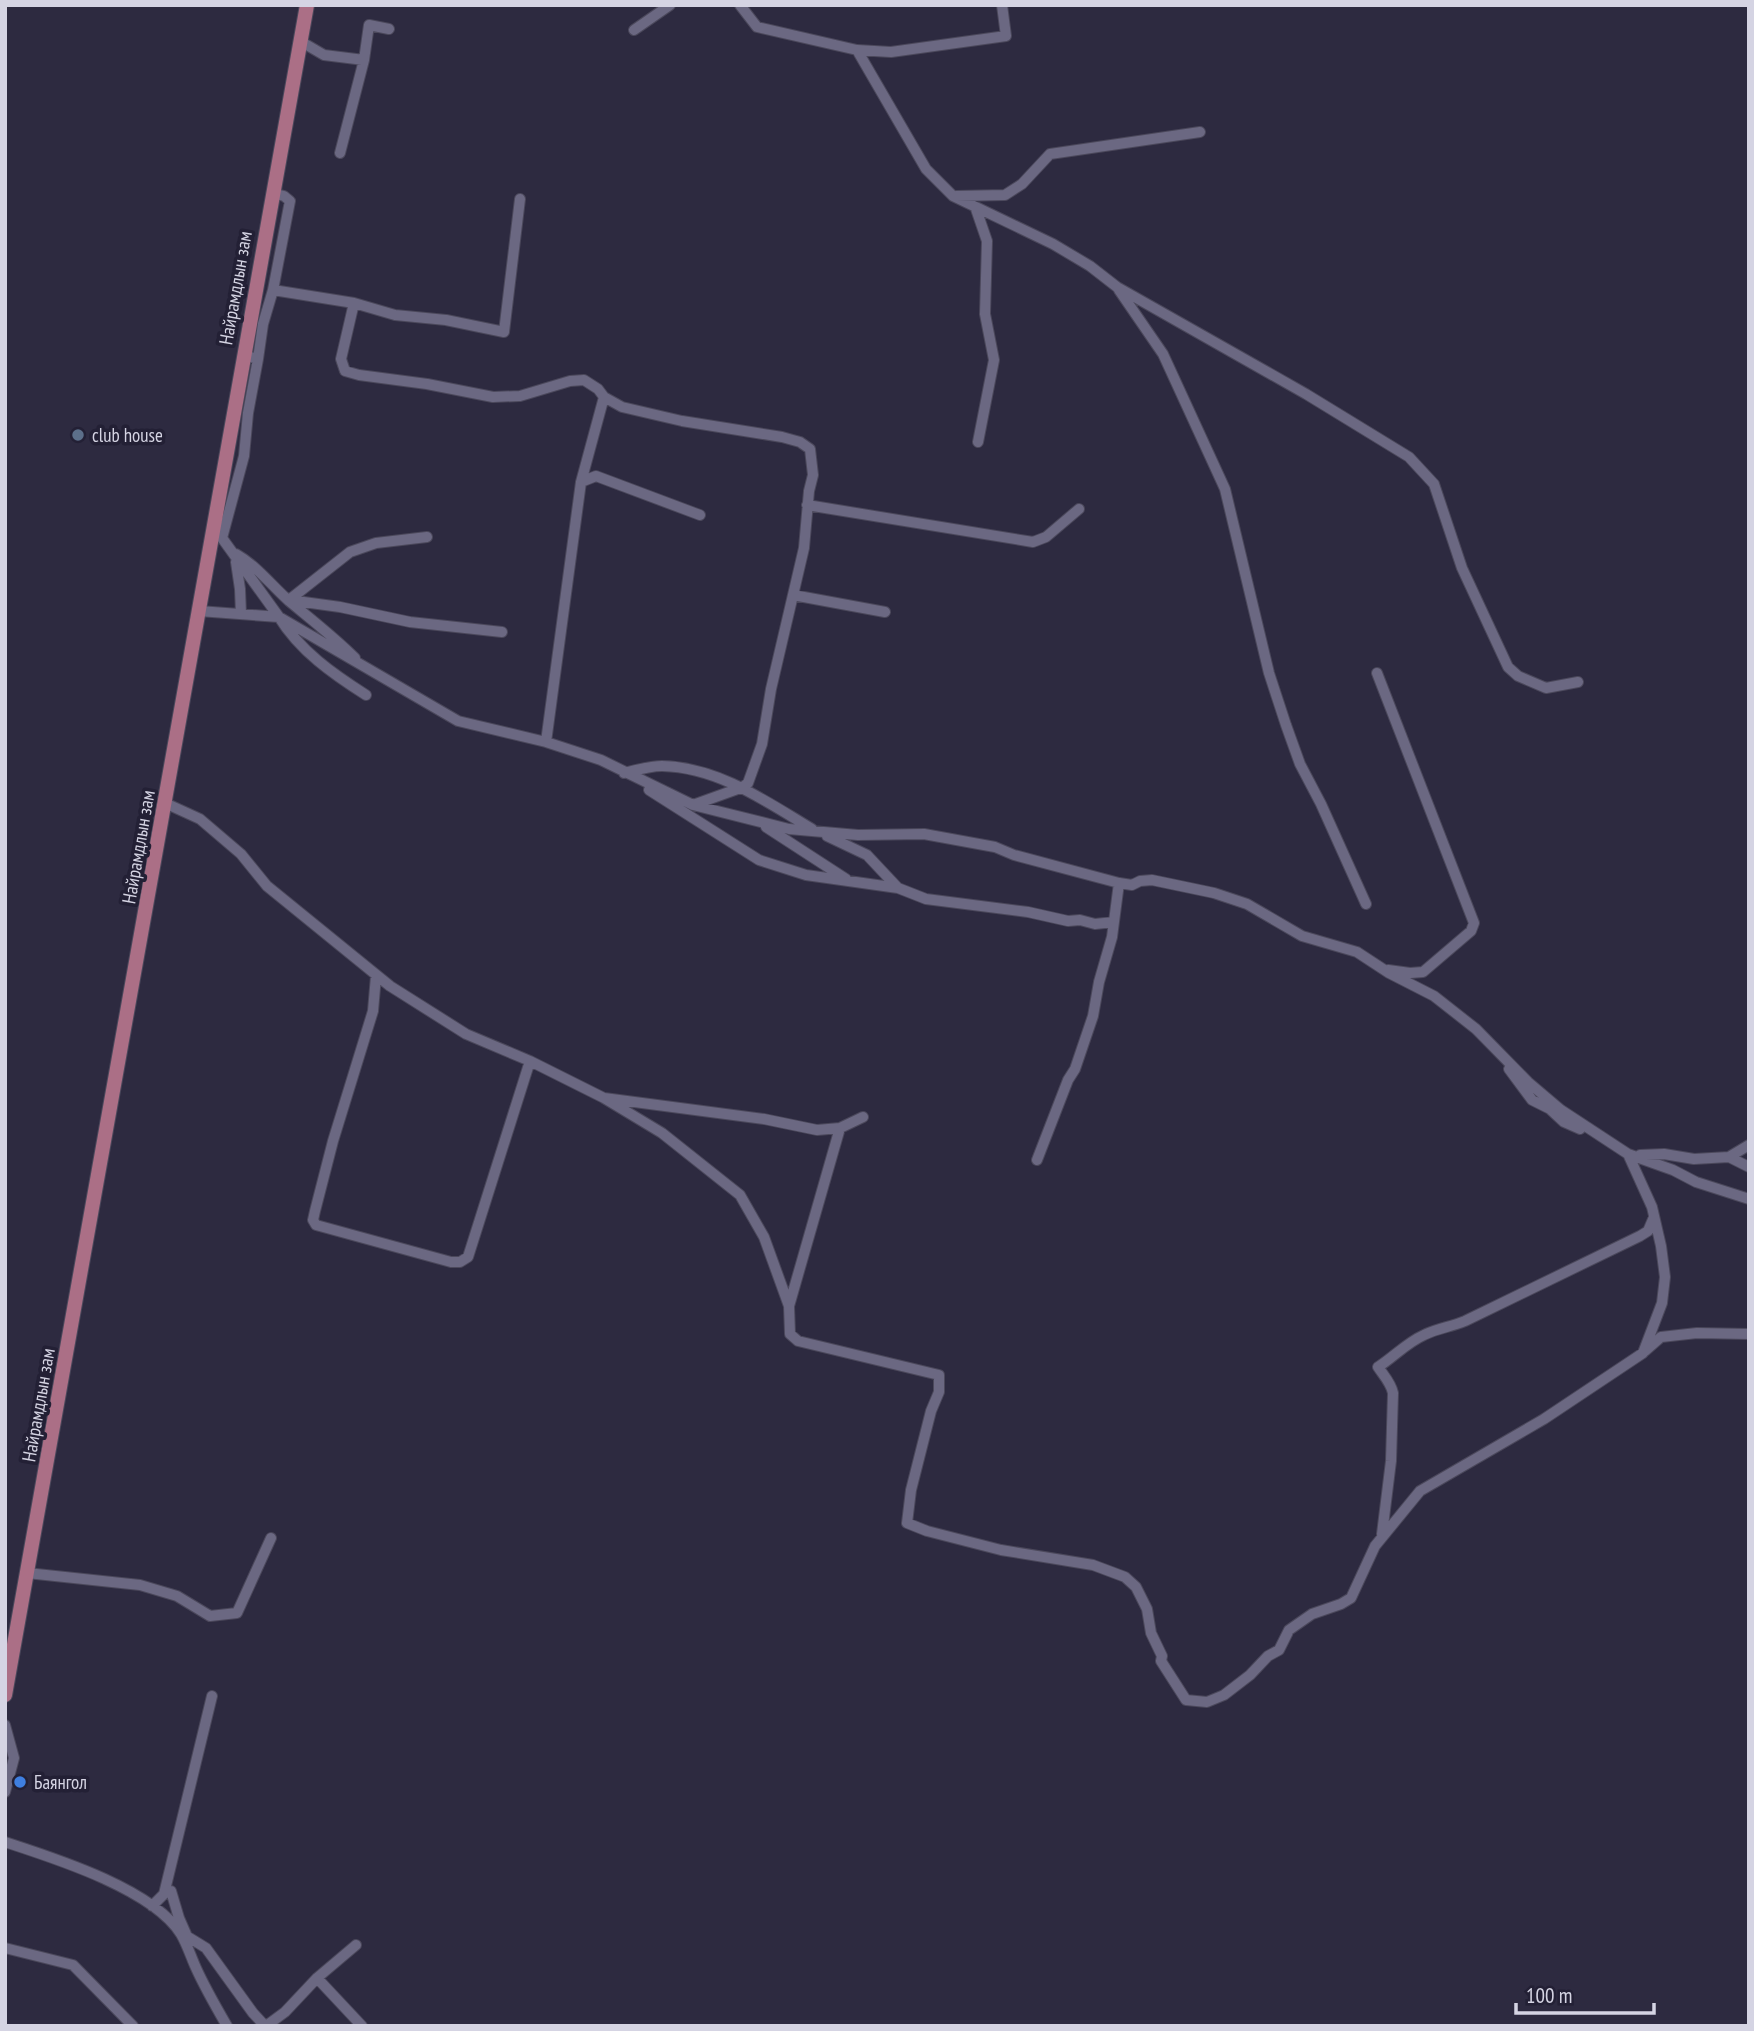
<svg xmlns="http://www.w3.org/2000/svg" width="1754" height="2031" font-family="'PT Sans Narrow',sans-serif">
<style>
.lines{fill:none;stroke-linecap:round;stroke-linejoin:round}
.minor-casing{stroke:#4b485b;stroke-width:12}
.major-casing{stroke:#4b485b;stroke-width:16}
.minor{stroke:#6b6882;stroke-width:10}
.major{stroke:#ab6f86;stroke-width:14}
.service-dot{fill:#5c6f8a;stroke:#232035;stroke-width:2.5}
.shop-dot{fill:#3f7fe0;stroke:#232035;stroke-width:2.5}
.labels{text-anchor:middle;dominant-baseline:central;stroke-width:7;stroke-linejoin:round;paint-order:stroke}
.street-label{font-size:19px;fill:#d5d4e3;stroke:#232035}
.poi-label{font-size:19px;fill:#d5d4e3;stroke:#232035;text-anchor:start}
</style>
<rect width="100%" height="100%" fill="#2d2a40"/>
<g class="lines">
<g class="minor-casing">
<path id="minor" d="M 740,5 L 757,27 L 857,50 L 926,169 L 953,196 L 1053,244 L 1090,266 L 1117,287 L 1306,394 L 1409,457 L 1434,484 L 1462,568 L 1508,667 L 1518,676 L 1546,688 L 1578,682
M 634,30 L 670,5
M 300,41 L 324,55 L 364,60
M 857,50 L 891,52 L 1006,36 L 1002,5
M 340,153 L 364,60 L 369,25 L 389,29
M 956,196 L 1005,195 L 1022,184 L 1050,154 L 1200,132
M 976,209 L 987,241 L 985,314 L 994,360 L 978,442
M 273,290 L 354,303 L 395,315 L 446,320 L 504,332 L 520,199
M 1119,290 L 1163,354 L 1225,489 L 1269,673 L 1286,725 L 1300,764 L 1321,804 L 1366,904
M 354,303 L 341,359 L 345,371 L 359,375 L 427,384 L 493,397 L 520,396 L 570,381 L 584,380 L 598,389 L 604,397 L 622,407 L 682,421 L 782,437 L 800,442 L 810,449 L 813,475 L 809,491 L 804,548 L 771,689 L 762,744 L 748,783 L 743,787 L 693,805
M 243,355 L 258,359 L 263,324 L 273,290 L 290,201 L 284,196 L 272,193
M 581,482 L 596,476 L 700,515
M 807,505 L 1033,542 L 1046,537 L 1079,509
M 213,530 L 222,538 L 279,617 L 458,721 L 546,742 L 601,760 L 693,805 L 789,829 L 858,835 L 924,834 L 995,847 L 1014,855 L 1119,883 L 1132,885 L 1140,881 L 1152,880 L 1214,893 L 1247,904 L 1302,936 L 1357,952 L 1389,973 L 1434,996 L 1476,1029 L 1528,1082 L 1561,1110 L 1628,1154 L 1652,1207 L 1661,1246 L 1665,1277 L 1662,1303 L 1643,1353 L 1544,1419 L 1420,1491 L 1375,1546 L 1351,1598 L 1341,1604 L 1312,1614 L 1289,1630 L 1279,1650 L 1268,1656 L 1250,1675 L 1224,1695 L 1207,1702 L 1186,1700 L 1161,1661 L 1162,1656 L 1151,1633 L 1147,1609 L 1136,1587 L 1125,1577 L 1093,1565 L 1001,1550 L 927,1531 L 907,1523 L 911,1490 L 931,1411 L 939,1392 L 939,1375 L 798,1341 L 790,1334 L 789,1306 L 764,1237 L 740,1195 L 662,1133 L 604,1098
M 222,538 L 244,456 L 248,413 L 258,359
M 236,554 C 257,566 271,585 289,601 C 312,620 334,637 355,658
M 236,562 L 240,589 L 241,614
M 793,595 L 885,612
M 289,600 L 340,607 L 410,622 L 502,632
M 289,600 L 350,552 L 376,543 L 427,537
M 199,611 L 279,617 C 300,651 333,674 366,695
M 1377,673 L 1474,923 L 1471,931 L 1423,972 L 1410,973 L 1388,970
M 546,742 L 581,482 L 604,397
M 624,773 C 636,770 650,766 662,766 C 718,767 767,802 812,829
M 649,790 L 759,860 L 806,875 L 898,888
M 165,803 L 200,819 L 241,854 L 267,886 L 390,986 L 466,1034 L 530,1061 L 604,1098 L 764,1119 L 817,1130 L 840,1128 L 863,1117
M 766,827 L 846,879
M 827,836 L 867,855 L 898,888 L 926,899 L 1028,912 L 1068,921 L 1080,920 L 1095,924 L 1114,922
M 376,976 L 373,1011 L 333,1141 L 315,1211 L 313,1220 L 316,1225 L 451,1262 L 460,1262 L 468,1257 L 530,1061
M 1509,1069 L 1532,1100 L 1550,1109 L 1564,1122 L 1580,1129
M 1628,1154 L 1673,1170 L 1696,1182 L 1749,1199
M 1640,1155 L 1664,1154 L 1694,1159 L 1729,1157 L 1749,1145
M 1729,1157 L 1749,1167
M 1037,1160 L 1068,1080 L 1075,1069 L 1093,1016 L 1099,982 L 1112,937 L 1119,883
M 789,1306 L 840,1128
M 1645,1351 L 1661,1337 L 1697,1333 L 1749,1334
M 1382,1534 L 1391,1461 L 1393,1393 C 1391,1383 1384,1376 1378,1367 C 1394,1357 1406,1343 1424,1335 C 1438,1328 1451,1327 1465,1321 L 1640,1236 L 1648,1231 L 1654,1217
M 27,1573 L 140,1585 L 177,1596 L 210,1616 L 237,1613 L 271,1538
M 5,1725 L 14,1758 L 5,1792
M 5,1842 C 54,1858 153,1889 181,1934 C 187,1944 191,1957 196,1968 C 205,1988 216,2007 227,2026
M 171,1891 L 179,1918 L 186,1934
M 152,1906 L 164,1894 L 212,1696
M 180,1932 L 206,1948 L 253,2013 L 265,2026
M 5,1948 L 73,1965 L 133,2026
M 317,1978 L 362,2026
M 266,2026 L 285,2012 L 317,1978 L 356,1945"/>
</g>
<g class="major-casing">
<path id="major" d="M 5,1695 L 307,5"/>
</g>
<use href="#minor" class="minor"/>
<use href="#major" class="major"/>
</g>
<circle class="service-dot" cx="78" cy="435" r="7"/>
<circle class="shop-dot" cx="20" cy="1782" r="7"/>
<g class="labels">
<g class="street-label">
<text transform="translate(235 288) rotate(-80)">Найрамдлын зам</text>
<text transform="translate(138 847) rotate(-80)">Найрамдлын зам</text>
<text transform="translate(38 1405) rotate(-80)">Найрамдлын зам</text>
</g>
<g class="poi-label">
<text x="92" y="435">club house</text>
<text x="34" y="1782">Баянгол</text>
</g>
</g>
<rect width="1754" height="2031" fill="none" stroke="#d5d4e3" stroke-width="14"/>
<path d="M1516 2003v10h138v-10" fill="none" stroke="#d5d4e3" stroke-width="3.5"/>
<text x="1526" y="2003" font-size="21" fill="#d5d4e3" stroke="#232035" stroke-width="5" paint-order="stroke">100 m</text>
</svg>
